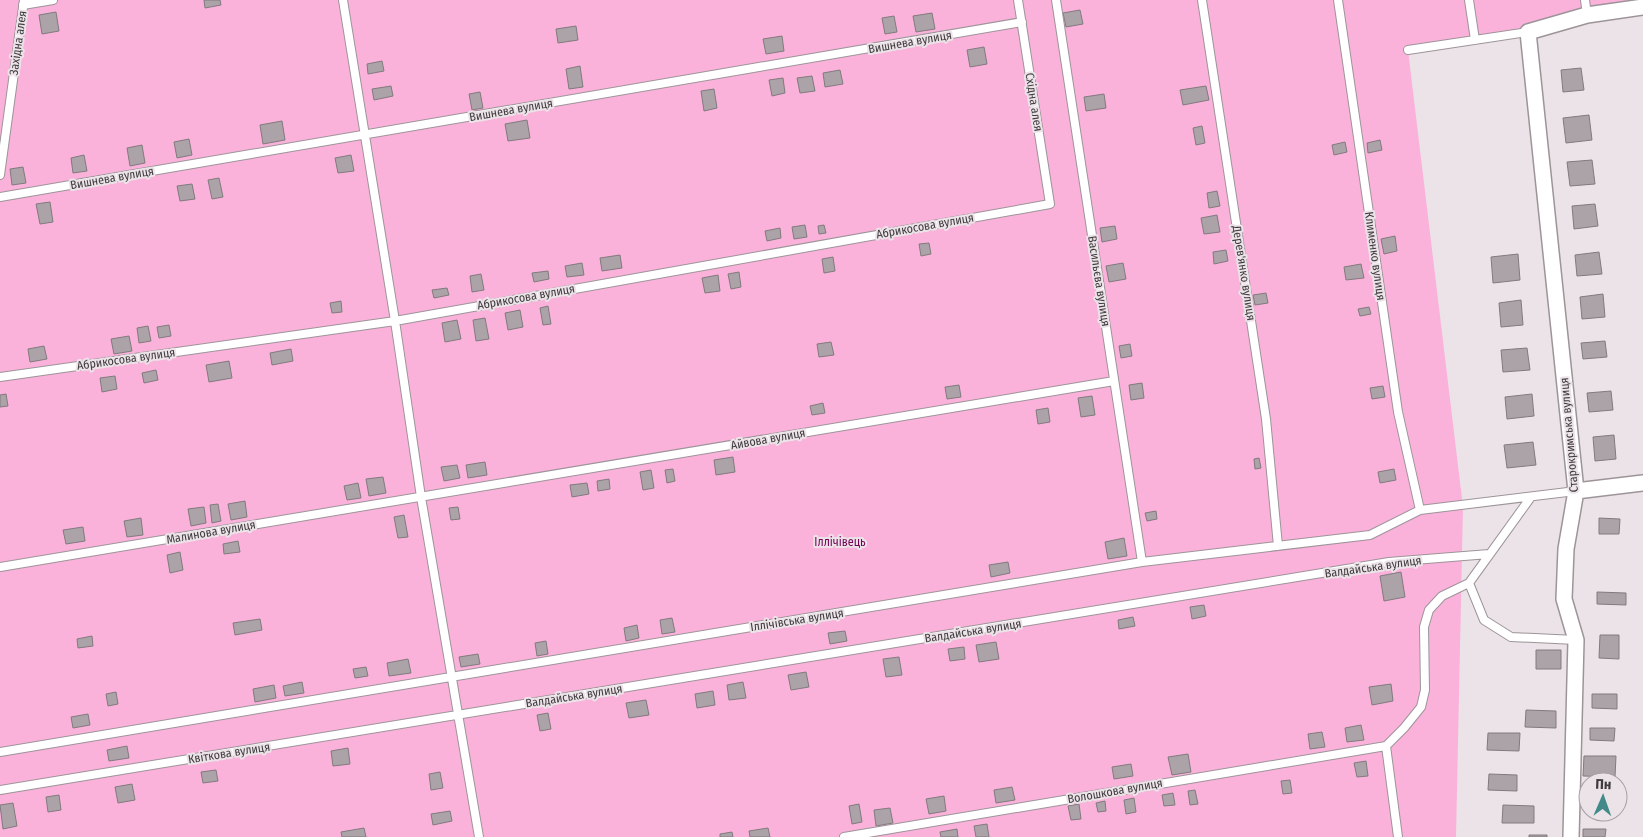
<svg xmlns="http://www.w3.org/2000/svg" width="1643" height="837" font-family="'Fira Sans Condensed',sans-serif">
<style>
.green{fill:#fab2db}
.building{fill:#aca3a8;stroke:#827a7e}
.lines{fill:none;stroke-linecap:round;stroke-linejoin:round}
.lane-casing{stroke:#9d9499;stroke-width:10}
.street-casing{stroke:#9d9499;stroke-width:18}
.lane{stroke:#fff;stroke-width:8}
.street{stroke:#fff;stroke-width:15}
.labels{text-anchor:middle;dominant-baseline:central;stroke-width:4;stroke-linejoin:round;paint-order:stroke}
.street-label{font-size:12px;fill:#3e3b3d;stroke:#ece3e8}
.park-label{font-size:12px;fill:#750456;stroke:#ece3e8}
</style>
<rect width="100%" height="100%" fill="#ece3e8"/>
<path class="green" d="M 0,0 L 1643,0 L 1528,32 L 1408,50 L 1463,507 L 1456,837 L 0,837 Z"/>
<path class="building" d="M 204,0 L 220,0 L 221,5 L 205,8 Z
M 1080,10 L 1083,24 L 1066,27 L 1063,13 Z
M 56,12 L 59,31 L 42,34 L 39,15 Z
M 932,13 L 935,29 L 916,32 L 913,16 Z
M 894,16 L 897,32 L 885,34 L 882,18 Z
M 576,26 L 578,40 L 558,43 L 556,29 Z
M 782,36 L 784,51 L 766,54 L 763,39 Z
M 984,47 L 987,64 L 970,67 L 967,50 Z
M 382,61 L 384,71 L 368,74 L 367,64 Z
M 580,66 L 583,87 L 569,89 L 566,69 Z
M 1581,68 L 1584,90 L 1563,92 L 1561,70 Z
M 840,70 L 843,84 L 825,87 L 823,73 Z
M 812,76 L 815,91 L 800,93 L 797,78 Z
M 783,78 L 785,93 L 772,96 L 769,80 Z
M 391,86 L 393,96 L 374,100 L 372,89 Z
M 1206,86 L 1209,100 L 1183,105 L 1180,90 Z
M 714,89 L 717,108 L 704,111 L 701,91 Z
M 480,92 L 483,108 L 472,110 L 469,94 Z
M 1104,94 L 1106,108 L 1086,111 L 1084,97 Z
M 1589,115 L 1592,140 L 1566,143 L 1563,118 Z
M 527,120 L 530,138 L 508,141 L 505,124 Z
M 282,121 L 285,140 L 263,144 L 260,125 Z
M 1202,126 L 1205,143 L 1196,145 L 1193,128 Z
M 189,139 L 192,155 L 177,158 L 174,142 Z
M 1380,140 L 1382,150 L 1368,153 L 1367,143 Z
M 1345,142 L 1347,152 L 1334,155 L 1332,145 Z
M 142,145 L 145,163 L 130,166 L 127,148 Z
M 84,155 L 87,171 L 73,173 L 71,158 Z
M 351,155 L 354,171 L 338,173 L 335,158 Z
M 1592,160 L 1595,184 L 1570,186 L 1567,162 Z
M 23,167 L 26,183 L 12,185 L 10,169 Z
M 219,178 L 223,197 L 212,199 L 208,180 Z
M 192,184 L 195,199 L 180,201 L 177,186 Z
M 1217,191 L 1220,206 L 1209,208 L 1207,193 Z
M 50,202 L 53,222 L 40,224 L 36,204 Z
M 1595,204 L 1598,226 L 1574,229 L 1572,206 Z
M 1217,215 L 1220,232 L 1204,234 L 1201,218 Z
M 805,225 L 807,237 L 794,239 L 792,227 Z
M 824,225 L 826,233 L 819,234 L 818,226 Z
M 1115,226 L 1117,239 L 1102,242 L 1100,228 Z
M 780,228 L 781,238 L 767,241 L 765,231 Z
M 1395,236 L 1397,251 L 1384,254 L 1381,239 Z
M 929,243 L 931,254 L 921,256 L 919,244 Z
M 1226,250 L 1228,261 L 1214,264 L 1213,252 Z
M 1599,252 L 1602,274 L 1577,276 L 1575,255 Z
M 1518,254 L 1520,280 L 1493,283 L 1491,257 Z
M 620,255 L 622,268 L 602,271 L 600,258 Z
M 833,257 L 835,271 L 824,273 L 822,259 Z
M 582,263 L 584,275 L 567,277 L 565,266 Z
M 1123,263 L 1126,279 L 1109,282 L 1106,266 Z
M 1361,264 L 1364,278 L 1346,280 L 1344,267 Z
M 548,271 L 549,279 L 534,282 L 532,273 Z
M 739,272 L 741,287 L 731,289 L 728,274 Z
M 481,274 L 484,290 L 472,292 L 470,276 Z
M 718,275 L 720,291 L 705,293 L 702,278 Z
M 447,288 L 449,295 L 434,298 L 432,290 Z
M 1266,293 L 1268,303 L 1255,305 L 1253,295 Z
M 1603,294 L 1605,317 L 1582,319 L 1580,297 Z
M 1521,300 L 1523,325 L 1501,327 L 1499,303 Z
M 341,301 L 342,312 L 332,313 L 330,303 Z
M 548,306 L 551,324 L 543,325 L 540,308 Z
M 1369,307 L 1371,314 L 1360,316 L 1358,309 Z
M 520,310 L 523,327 L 508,330 L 505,313 Z
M 485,318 L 489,339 L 476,341 L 473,320 Z
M 457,320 L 461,339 L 445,342 L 442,323 Z
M 169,325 L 171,336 L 159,338 L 157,327 Z
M 148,326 L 151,341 L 139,343 L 137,328 Z
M 129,336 L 132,351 L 114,354 L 111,339 Z
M 1605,341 L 1607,357 L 1583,359 L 1581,343 Z
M 831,342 L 834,355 L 819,357 L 817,344 Z
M 1130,344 L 1132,356 L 1121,358 L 1119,346 Z
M 44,346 L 47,359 L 30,362 L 28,349 Z
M 1527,348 L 1530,370 L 1503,372 L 1501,350 Z
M 291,349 L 293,361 L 272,365 L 270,353 Z
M 229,361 L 232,378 L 209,382 L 206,365 Z
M 156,370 L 158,380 L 144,383 L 142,373 Z
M 115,376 L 117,389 L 102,392 L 100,378 Z
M 1142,383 L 1144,398 L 1131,400 L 1129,385 Z
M 959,385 L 961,397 L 947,399 L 945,387 Z
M 1383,386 L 1385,397 L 1372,399 L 1370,388 Z
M 1611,391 L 1613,410 L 1589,412 L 1587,393 Z
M 6,394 L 8,406 L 0,407 L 0,395 Z
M 1532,394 L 1534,416 L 1507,419 L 1505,397 Z
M 1092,396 L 1095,415 L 1081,417 L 1078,398 Z
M 823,403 L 825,413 L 812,415 L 810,406 Z
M 1048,408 L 1050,422 L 1038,424 L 1036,410 Z
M 1614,435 L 1616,459 L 1595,461 L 1593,437 Z
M 1533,442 L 1536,465 L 1507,468 L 1504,445 Z
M 733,457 L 735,472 L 716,475 L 714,460 Z
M 1259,458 L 1261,468 L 1255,469 L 1254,459 Z
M 485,462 L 487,475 L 468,478 L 466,465 Z
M 457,465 L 460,478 L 444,481 L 441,467 Z
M 673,469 L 675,481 L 667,483 L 665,470 Z
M 1394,469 L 1396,480 L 1380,483 L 1378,472 Z
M 651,470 L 654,488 L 643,490 L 640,472 Z
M 383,477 L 386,493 L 369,496 L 366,479 Z
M 609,479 L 610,489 L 598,491 L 597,481 Z
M 358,483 L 361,498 L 347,500 L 344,486 Z
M 587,483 L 589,494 L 572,497 L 570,485 Z
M 245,501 L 247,517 L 231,520 L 228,504 Z
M 218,504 L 221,521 L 212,523 L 210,505 Z
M 204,507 L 206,523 L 191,526 L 188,509 Z
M 458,507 L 460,519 L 451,520 L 449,508 Z
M 1156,511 L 1157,519 L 1147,521 L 1145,513 Z
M 404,515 L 408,537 L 398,538 L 394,517 Z
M 141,518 L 143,535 L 127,537 L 124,521 Z
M 1599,518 L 1620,519 L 1619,534 L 1599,534 Z
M 83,527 L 85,541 L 66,544 L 63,530 Z
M 1124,538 L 1127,556 L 1108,559 L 1105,542 Z
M 238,541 L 240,552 L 224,554 L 223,544 Z
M 180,552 L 183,570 L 170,573 L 167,555 Z
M 1008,562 L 1010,573 L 991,577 L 989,565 Z
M 1401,572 L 1405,597 L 1384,601 L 1380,576 Z
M 1597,592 L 1626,593 L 1626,605 L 1597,604 Z
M 1204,605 L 1206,616 L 1192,619 L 1190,607 Z
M 1133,617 L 1135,626 L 1119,629 L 1118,620 Z
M 672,618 L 675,632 L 662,634 L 660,620 Z
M 260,619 L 262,630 L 235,635 L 233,623 Z
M 637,625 L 639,638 L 626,641 L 624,628 Z
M 845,631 L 847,641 L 830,644 L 828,633 Z
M 1600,635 L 1619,635 L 1619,659 L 1599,658 Z
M 92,636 L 93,646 L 78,648 L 77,639 Z
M 546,641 L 548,654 L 537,656 L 535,643 Z
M 996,642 L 999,659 L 979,662 L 976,645 Z
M 964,647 L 965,659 L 950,661 L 948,649 Z
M 1536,650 L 1561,650 L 1561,669 L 1536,669 Z
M 478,654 L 480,664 L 461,667 L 459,657 Z
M 899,657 L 902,675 L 886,677 L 883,659 Z
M 408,659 L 411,673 L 389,676 L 387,663 Z
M 366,667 L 368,676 L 355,678 L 353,669 Z
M 806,672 L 809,687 L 791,690 L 788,675 Z
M 302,682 L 304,693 L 285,696 L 283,686 Z
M 743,682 L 746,698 L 729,700 L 727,685 Z
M 1391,684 L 1393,701 L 1372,705 L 1369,687 Z
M 274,685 L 276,698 L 255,702 L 253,689 Z
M 713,691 L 715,705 L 697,708 L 695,694 Z
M 116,692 L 118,704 L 108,706 L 106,694 Z
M 1592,694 L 1617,694 L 1617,709 L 1592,708 Z
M 646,700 L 649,715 L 629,718 L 626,703 Z
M 1526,710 L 1556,711 L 1556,728 L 1525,727 Z
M 548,713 L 551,729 L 540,731 L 537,715 Z
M 88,714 L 90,725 L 73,728 L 71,717 Z
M 1361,725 L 1364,740 L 1347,742 L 1345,728 Z
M 1590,728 L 1615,728 L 1614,741 L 1590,740 Z
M 1322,732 L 1325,747 L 1310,749 L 1308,734 Z
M 1488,733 L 1520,733 L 1519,751 L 1487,750 Z
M 127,746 L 129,758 L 109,761 L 107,750 Z
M 348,748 L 350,764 L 333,766 L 331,751 Z
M 1188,754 L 1191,772 L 1172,775 L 1168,757 Z
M 1584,756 L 1616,756 L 1615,777 L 1583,776 Z
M 1366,761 L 1368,776 L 1357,777 L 1354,763 Z
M 1131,764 L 1133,776 L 1114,779 L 1112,767 Z
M 216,770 L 218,781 L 203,783 L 201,772 Z
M 440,772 L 443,788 L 431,790 L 429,774 Z
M 1489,774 L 1517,775 L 1517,791 L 1488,790 Z
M 1290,780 L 1292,793 L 1283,794 L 1281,781 Z
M 132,784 L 135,800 L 118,803 L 115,787 Z
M 1012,787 L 1015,800 L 996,803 L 994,790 Z
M 1195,790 L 1198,804 L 1190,805 L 1188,791 Z
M 1173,793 L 1175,805 L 1164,806 L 1162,795 Z
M 59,795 L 61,810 L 48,812 L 46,797 Z
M 944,796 L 946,811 L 929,814 L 926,799 Z
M 1134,798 L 1136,812 L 1126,814 L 1124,800 Z
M 1105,801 L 1106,811 L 1098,812 L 1096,803 Z
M 13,803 L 17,826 L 3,829 L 0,805 Z
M 859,804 L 862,822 L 852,824 L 849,806 Z
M 1079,804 L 1081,819 L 1071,820 L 1068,806 Z
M 1503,805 L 1534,806 L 1534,823 L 1502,823 Z
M 890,808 L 893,823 L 876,826 L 874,810 Z
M 450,811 L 452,821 L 433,825 L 431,814 Z
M 987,824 L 989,837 L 976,837 L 974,826 Z
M 364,828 L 366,837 L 342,837 L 341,832 Z
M 768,828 L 770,837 L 750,837 L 749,831 Z
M 957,829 L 958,837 L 941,837 L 940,832 Z
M 1583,829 L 1606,829 L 1605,837 L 1583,837 Z
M 732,832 L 733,837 L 720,837 L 720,834 Z
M 1529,835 L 1547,835 L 1547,837 L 1529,837 Z"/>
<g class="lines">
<g class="lane-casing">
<path id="lane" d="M 343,0 L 395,321 L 421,497 L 479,837
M 1056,0 L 1142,562
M 1202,0 L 1266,419 L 1278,546
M 1338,0 L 1398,412 L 1420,510
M 1469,0 L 1475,40
M 1585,0 L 1587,15
M 23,5 L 53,0
M 1408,50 L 1528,32
M 0,175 L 24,0
M 0,197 L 1022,22
M 0,377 L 395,321 L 1050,204 L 1018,0
M 0,567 L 1114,381
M 1469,583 L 1484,620 L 1511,637 L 1576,640
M 1386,746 L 1404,728 L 1421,707 L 1425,690 L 1424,627 L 1429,610 L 1442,596 L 1469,583 L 1531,497
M 1386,746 L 1398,837
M 0,752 L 1142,562 L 1370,535 L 1420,510 L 1576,491
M 0,790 L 1389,562 L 1489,554
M 844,837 L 1386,746"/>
</g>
<g class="street-casing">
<path id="street" d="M 1576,491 L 1643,483
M 1571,837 L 1576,640 L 1564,599 L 1566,549 L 1576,491 L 1528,32 L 1587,15 L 1643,7"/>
</g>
<use href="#lane" class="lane"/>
<use href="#street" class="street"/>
</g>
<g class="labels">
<g class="street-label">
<text transform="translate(910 42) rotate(-10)">Вишнева вулиця</text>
<text transform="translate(18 43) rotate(-82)">Західна алея</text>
<text transform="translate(1034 102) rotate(81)">Східна алея</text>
<text transform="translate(511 110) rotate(-10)">Вишнева вулиця</text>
<text transform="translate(112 178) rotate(-10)">Вишнева вулиця</text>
<text transform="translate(925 226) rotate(-10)">Абрикосова вулиця</text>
<text transform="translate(1375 256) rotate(82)">Клименко вулиця</text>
<text transform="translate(1244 273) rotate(81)">Дерев'янко вулиця</text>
<text transform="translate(1099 281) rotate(81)">Васильєва вулиця</text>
<text transform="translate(526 297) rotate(-10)">Абрикосова вулиця</text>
<text transform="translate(126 359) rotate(-8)">Абрикосова вулиця</text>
<text transform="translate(1569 435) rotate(-95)">Старокримська вулиця</text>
<text transform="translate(768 439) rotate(-10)">Айвова вулиця</text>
<text transform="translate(211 532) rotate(-10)">Малинова вулиця</text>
<text transform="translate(1373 567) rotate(-8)">Валдайська вулиця</text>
<text transform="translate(797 620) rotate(-9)">Іллічівська вулиця</text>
<text transform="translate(973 631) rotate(-9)">Валдайська вулиця</text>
<text transform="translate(574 696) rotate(-9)">Валдайська вулиця</text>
<text transform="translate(229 753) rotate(-9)">Квіткова вулиця</text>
<text transform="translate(1115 791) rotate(-10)">Волошкова вулиця</text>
</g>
<g class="park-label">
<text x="840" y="542">Іллічівець</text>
</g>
</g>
<g transform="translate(1603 797) rotate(2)"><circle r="24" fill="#ece3e8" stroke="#a6a0a4"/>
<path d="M0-4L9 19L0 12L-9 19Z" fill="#428a89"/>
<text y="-8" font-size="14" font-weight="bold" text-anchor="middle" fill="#3e3b3d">Пн</text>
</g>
</svg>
